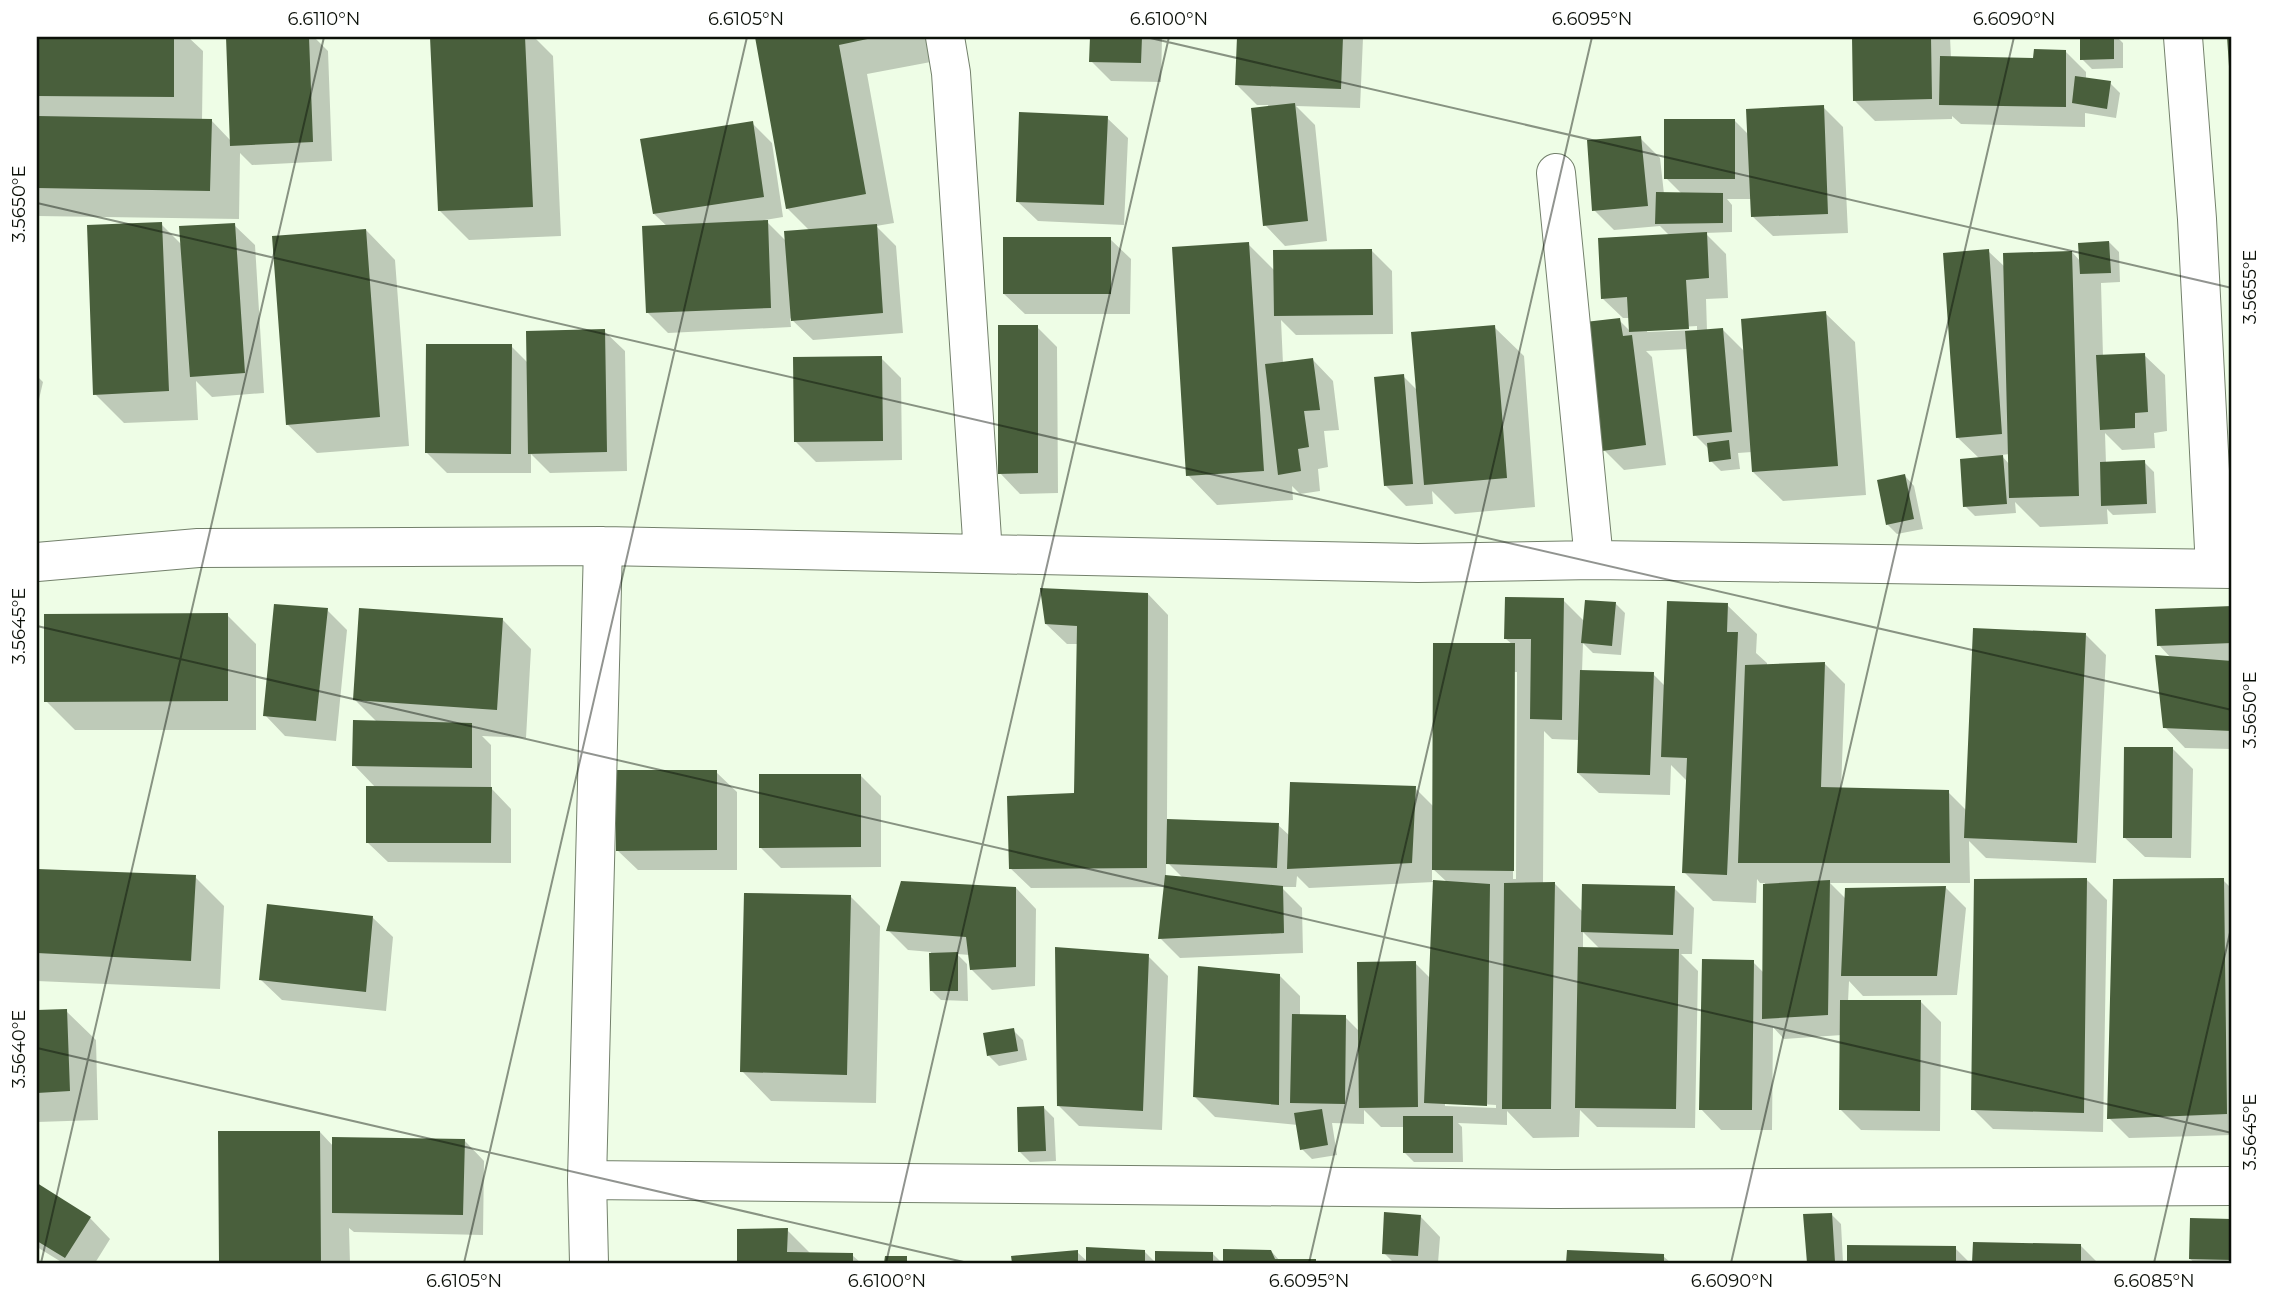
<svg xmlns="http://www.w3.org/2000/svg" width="2269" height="1300" font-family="Montserrat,sans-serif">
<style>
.shadow{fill:#0003;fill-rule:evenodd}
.building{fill:#495f3c}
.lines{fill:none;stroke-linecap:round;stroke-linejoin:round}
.minor-casing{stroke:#73806b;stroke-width:40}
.minor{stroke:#fff;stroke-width:38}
.ticks{fill:none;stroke:#0c1109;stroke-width:2;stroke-opacity:0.45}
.neatline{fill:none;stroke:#0c1109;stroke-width:2.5}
.ticks-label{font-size:18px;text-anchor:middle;fill:#0c1109}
</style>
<rect width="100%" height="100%" fill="#eefde6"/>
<path class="shadow" d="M 37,37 L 188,37 L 203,51 L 202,120 L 211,120 L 231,141 L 228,37 L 314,37 L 328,51 L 332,161 L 252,165 L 240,153 L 239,219 L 37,216 Z
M 432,37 L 534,37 L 553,56 L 561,236 L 469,240 L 440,211 Z
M 757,37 L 932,37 L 936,61 L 867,74 L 894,223 L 876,226 L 896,246 L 903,333 L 813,340 L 790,318 L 791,327 L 668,333 L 648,313 L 668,227 L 654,214 L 752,123 L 772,143 L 783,217 L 765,220 L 786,241 L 810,231 L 787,208 Z
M 1092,37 L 1162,37 L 1161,82 L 1111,81 L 1091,61 Z
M 1239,37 L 1363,38 L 1360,108 L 1296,106 L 1315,125 L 1327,241 L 1285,246 L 1265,225 L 1268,105 L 1257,105 L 1237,85 Z
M 1854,37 L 1950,37 L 1951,58 L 2035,60 L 2066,52 L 2086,72 L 2086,80 L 2110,83 L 2120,93 L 2116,118 L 2085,113 L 2085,127 L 1961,124 L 1952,116 L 1952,119 L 1875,121 L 1855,101 Z
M 2082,37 L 2117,37 L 2123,43 L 2123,68 L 2092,69 L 2082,59 Z
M 1823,107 L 1843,127 L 1848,233 L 1773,236 L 1752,216 L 1752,199 L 1727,199 L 1732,205 L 1732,232 L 1705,233 L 1726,254 L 1728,298 L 1706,299 L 1707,331 L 1723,330 L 1745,352 L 1825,313 L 1855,342 L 1866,495 L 1783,501 L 1753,472 L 1752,452 L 1738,453 L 1740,469 L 1721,471 L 1711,461 L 1710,450 L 1695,435 L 1688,349 L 1646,351 L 1652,357 L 1666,465 L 1624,470 L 1604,450 L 1619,320 L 1630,331 L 1630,318 L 1623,318 L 1602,298 L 1670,236 L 1660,226 L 1614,230 L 1594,210 L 1640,138 L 1660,158 L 1664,194 L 1682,194 L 1666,178 L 1735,121 L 1749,135 ZM 1697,326 L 1697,330 L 1647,332 L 1647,329 Z
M 1107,118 L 1128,138 L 1124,225 L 1038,221 L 1017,201 Z
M 161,224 L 182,245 L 234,225 L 255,245 L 264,393 L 212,397 L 196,381 L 198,420 L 124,423 L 95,394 Z
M 366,230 L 395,260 L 409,446 L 317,453 L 287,424 Z
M 1110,239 L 1131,259 L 1130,314 L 1025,314 L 1004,294 Z
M 2109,242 L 2119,252 L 2120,282 L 2101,283 L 2103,357 L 2144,355 L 2165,375 L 2167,431 L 2154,433 L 2155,448 L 2122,450 L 2105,433 L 2106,464 L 2144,462 L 2154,472 L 2156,513 L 2113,515 L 2107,509 L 2108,524 L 2040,527 L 2015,502 L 2016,513 L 1975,516 L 1965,506 L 1980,459 L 1957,437 L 1988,251 L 2005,267 L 2072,252 L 2081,262 ZM 2010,454 L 2010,465 L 2001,455 Z
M 1248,244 L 1275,271 L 1372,251 L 1392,271 L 1393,334 L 1296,335 L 1281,320 L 1283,364 L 1313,360 L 1333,381 L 1339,430 L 1324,431 L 1328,467 L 1318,469 L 1320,491 L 1300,494 L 1292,486 L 1293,500 L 1217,505 L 1188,475 Z
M 1037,327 L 1057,347 L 1058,493 L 1020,494 L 1000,473 Z
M 1494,327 L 1524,356 L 1535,507 L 1455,514 L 1432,491 L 1433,504 L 1406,506 L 1386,486 L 1403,376 L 1418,391 Z
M 604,331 L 625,351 L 627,471 L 550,473 L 531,454 L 531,473 L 447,473 L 427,453 L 511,346 L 528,363 Z
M 881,358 L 901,378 L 902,460 L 816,462 L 795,441 Z
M 37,376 L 43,382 L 37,408 Z
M 1905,476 L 1914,486 L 1923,529 L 1897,534 L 1887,524 Z
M 1148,594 L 1168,615 L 1167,821 L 1278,825 L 1290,836 L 1415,788 L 1434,807 L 1513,645 L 1506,639 L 1563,600 L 1585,622 L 1615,603 L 1625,613 L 1621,655 L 1593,653 L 1583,643 L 1582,672 L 1653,674 L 1665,686 L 1727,605 L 1757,634 L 1756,653 L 1767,663 L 1767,666 L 1825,664 L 1845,684 L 1841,789 L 1948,792 L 1967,811 L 2086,635 L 2106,655 L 2096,863 L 1986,858 L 1969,841 L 1970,883 L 1830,883 L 1846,899 L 1945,887 L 1966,908 L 1957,995 L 1863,996 L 1849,981 L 1848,1002 L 1921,1002 L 1941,1022 L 1940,1131 L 1861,1130 L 1841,1110 L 1842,1035 L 1784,1039 L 1773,1027 L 1772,1130 L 1721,1130 L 1701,1109 L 1753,962 L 1764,973 L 1765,883 L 1760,883 L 1757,879 L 1756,903 L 1713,901 L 1684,872 L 1688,782 L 1671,765 L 1670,795 L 1599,793 L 1578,773 L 1579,740 L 1552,739 L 1544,731 L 1543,884 L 1554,883 L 1583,912 L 1674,888 L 1694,908 L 1692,954 L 1681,954 L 1698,971 L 1695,1128 L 1597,1127 L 1580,1110 L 1579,1137 L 1533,1138 L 1507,1111 L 1507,1125 L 1458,1123 L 1462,1127 L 1463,1162 L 1414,1162 L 1404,1152 L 1404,1127 L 1381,1127 L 1364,1110 L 1364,1124 L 1332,1123 L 1337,1155 L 1312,1159 L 1302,1149 L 1298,1125 L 1215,1117 L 1195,1097 L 1279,975 L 1300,996 L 1300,1016 L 1345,1017 L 1360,1032 L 1415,963 L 1431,979 L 1434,882 L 1309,888 L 1297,876 L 1296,887 L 1281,887 L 1302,908 L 1303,953 L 1180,958 L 1160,938 L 1166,887 L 1031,888 L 1010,868 L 1076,794 L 1078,644 L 1067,644 L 1046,624 ZM 1513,672 L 1517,672 L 1516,879 L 1513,879 ZM 1166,861 L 1184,879 L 1166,877 ZM 1432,868 L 1447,882 L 1432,881 ZM 1583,932 L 1600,949 L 1583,949 ZM 1445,1102 L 1496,1105 L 1496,1108 L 1445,1106 Z
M 2232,608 L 2232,749 L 2185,748 L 2165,727 L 2171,658 L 2159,645 L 2157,611 Z
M 327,610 L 347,630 L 336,741 L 285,736 L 265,715 Z
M 227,615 L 256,644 L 256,730 L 75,730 L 46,701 Z
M 502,619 L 531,649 L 526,738 L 482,736 L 491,745 L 491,788 L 511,809 L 511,863 L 388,862 L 367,842 L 376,788 L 354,765 L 377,722 L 355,700 Z
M 2173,749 L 2193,769 L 2191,858 L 2145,857 L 2124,837 Z
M 716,772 L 737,792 L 737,870 L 638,870 L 617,850 Z
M 861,776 L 881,796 L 881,867 L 781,868 L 761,848 Z
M 37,870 L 195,877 L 224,906 L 220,989 L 37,981 Z
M 2087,880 L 2107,900 L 2103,1132 L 1993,1129 L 1973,1109 Z
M 2223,880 L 2232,889 L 2232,1135 L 2129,1138 L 2109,1118 Z
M 1016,888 L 1036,909 L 1035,986 L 992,990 L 972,970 L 970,955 L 957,954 L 967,964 L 968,1001 L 941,1000 L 931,990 L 931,952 L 908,950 L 888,930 Z
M 851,897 L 880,926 L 876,1103 L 771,1101 L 742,1071 Z
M 372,917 L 393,937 L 386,1011 L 282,1000 L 261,980 Z
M 1148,956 L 1168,976 L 1162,1130 L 1079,1126 L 1059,1106 Z
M 66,1011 L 96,1040 L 98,1120 L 37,1122 L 37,1012 Z
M 1013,1030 L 1023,1040 L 1027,1060 L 999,1066 L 989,1056 Z
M 1044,1108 L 1054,1118 L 1056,1161 L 1030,1162 L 1020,1152 Z
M 320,1132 L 334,1147 L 464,1140 L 484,1161 L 483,1235 L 354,1232 L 349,1228 L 350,1263 L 221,1263 L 220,1133 Z
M 37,1185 L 90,1218 L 110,1239 L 95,1263 L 63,1263 L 37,1247 Z
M 1831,1214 L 1841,1224 L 1843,1263 L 1809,1263 L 1805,1216 Z
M 1420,1216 L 1440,1237 L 1438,1263 L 1394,1263 L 1384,1253 Z
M 2191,1220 L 2232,1221 L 2232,1263 L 2195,1263 L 2190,1259 Z
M 739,1230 L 787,1230 L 811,1254 L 852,1255 L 861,1263 L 738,1263 Z
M 1975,1243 L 2081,1246 L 2098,1263 L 1974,1263 Z
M 1849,1247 L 1955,1248 L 1970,1263 L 1849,1263 Z
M 1225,1250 L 1271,1251 L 1280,1261 L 1315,1261 L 1317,1263 L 1225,1263 Z
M 1077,1252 L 1088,1262 L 1145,1252 L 1156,1263 L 1013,1263 L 1013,1258 Z
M 1569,1252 L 1663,1256 L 1671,1263 L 1568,1263 Z
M 1157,1253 L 1213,1254 L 1222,1263 L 1157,1263 Z"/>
<path class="building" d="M 37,37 L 174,37 L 174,97 L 37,96 Z
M 226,37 L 309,37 L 313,142 L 230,146 Z
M 430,37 L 525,37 L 533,207 L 438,211 Z
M 755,37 L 877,37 L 839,45 L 866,194 L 786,209 Z
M 1090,37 L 1142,37 L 1141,63 L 1089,62 Z
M 1237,37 L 1343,37 L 1341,89 L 1235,85 Z
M 1852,37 L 1931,37 L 1932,99 L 1853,101 Z
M 2080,37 L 2114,37 L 2114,59 L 2080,60 Z
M 2227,37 L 2232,37 L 2232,81 L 2230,81 Z
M 2034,49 L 2066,50 L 2066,107 L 1939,105 L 1940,56 L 2033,58 Z
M 2075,76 L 2111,81 L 2107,109 L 2072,103 Z
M 1295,103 L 1308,221 L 1263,226 L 1251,108 Z
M 1824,105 L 1828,214 L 1751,217 L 1746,109 Z
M 1019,112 L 1108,116 L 1104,205 L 1016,202 Z
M 37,116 L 212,119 L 210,191 L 37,188 Z
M 1664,119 L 1735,119 L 1735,179 L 1664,179 Z
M 753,121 L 764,197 L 653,214 L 640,139 Z
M 1641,136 L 1648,206 L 1592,211 L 1587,140 Z
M 1656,192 L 1723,193 L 1723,223 L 1655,224 Z
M 768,220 L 771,308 L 646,313 L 642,226 Z
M 162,222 L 169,391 L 93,395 L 87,225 Z
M 235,223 L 245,373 L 190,377 L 179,226 Z
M 877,224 L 883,313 L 791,321 L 784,231 Z
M 366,229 L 380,417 L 286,425 L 272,236 Z
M 1707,232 L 1709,278 L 1686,280 L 1689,329 L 1629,332 L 1627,297 L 1601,299 L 1598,238 Z
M 1003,237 L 1111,237 L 1111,294 L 1003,294 Z
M 2109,241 L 2111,273 L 2080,274 L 2078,243 Z
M 1249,242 L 1264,471 L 1186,476 L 1172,247 Z
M 1372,249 L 1373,315 L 1274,316 L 1273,250 Z
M 1989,249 L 2002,434 L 1956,438 L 1943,253 Z
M 2072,251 L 2079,496 L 2009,498 L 2003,253 Z
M 1826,311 L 1838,466 L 1752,472 L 1741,319 Z
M 1620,318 L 1623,336 L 1632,335 L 1646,445 L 1602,451 L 1585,322 Z
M 998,325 L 1038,325 L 1038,473 L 998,474 Z
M 1495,325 L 1507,478 L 1424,485 L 1411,332 Z
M 1723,328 L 1732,432 L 1693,436 L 1685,331 Z
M 605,329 L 607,452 L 528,454 L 526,331 Z
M 426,344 L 512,344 L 511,454 L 425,453 Z
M 2145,353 L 2148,412 L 2135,413 L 2135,428 L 2100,430 L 2096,355 Z
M 882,356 L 883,441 L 794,442 L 793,357 Z
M 1313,358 L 1320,410 L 1304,411 L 1309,447 L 1298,449 L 1301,471 L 1278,475 L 1265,364 Z
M 1404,374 L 1413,484 L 1384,486 L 1374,377 Z
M 1729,440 L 1731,459 L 1709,462 L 1707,443 Z
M 2003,455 L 2007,504 L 1963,507 L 1960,459 Z
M 2145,460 L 2147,504 L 2101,506 L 2100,462 Z
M 1905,474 L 1914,519 L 1886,525 L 1877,480 Z
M 1040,588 L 1148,593 L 1147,868 L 1009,869 L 1007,796 L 1074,793 L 1077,626 L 1045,624 Z
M 1505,597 L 1564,598 L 1562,720 L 1530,719 L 1531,639 L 1504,639 Z
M 1585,600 L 1616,602 L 1612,646 L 1581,643 Z
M 1667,601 L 1728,603 L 1727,632 L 1738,632 L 1727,875 L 1682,873 L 1687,758 L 1661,757 Z
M 274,604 L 328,608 L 316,721 L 263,716 Z
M 2232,606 L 2232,643 L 2157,646 L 2155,609 Z
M 359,608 L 503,618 L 497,710 L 353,700 Z
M 228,613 L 228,701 L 44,702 L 44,614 Z
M 1973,628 L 2086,633 L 2077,843 L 1964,838 Z
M 1433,643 L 1515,643 L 1514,871 L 1432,870 Z
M 2155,655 L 2232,661 L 2232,731 L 2163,728 Z
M 1825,662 L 1821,787 L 1949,790 L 1950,863 L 1738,863 L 1745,665 Z
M 1580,670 L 1654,672 L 1650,775 L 1577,773 Z
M 353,720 L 472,723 L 472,768 L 352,766 Z
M 2124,747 L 2173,747 L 2172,838 L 2123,838 Z
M 616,770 L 717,770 L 717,850 L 616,851 Z
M 759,774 L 861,774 L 861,847 L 759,848 Z
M 1290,782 L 1416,786 L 1412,863 L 1287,869 Z
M 366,786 L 492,787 L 491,843 L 366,843 Z
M 1167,819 L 1279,823 L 1277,868 L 1166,864 Z
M 37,869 L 196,875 L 191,961 L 37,953 Z
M 1165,875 L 1283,886 L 1284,933 L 1158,939 Z
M 2087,878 L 2084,1113 L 1971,1110 L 1974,879 Z
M 2224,878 L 2227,1114 L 2107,1119 L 2113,879 Z
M 1433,880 L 1490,884 L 1487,1106 L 1424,1103 Z
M 1830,880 L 1828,1015 L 1762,1019 L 1763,884 Z
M 901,881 L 1016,887 L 1016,967 L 970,970 L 966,937 L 886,931 Z
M 1555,882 L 1551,1109 L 1502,1109 L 1504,883 Z
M 1582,884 L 1675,886 L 1673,935 L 1581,932 Z
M 1946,886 L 1937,976 L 1841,976 L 1845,888 Z
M 744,893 L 851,895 L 847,1075 L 740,1072 Z
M 267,904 L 373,916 L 366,992 L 259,980 Z
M 1055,947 L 1149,954 L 1143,1111 L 1057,1106 Z
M 1578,947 L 1679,949 L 1676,1109 L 1575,1108 Z
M 958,952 L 958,991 L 930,991 L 929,953 Z
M 1702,959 L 1754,960 L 1752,1110 L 1699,1110 Z
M 1416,961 L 1418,1107 L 1359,1108 L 1357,962 Z
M 1198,966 L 1280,974 L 1279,1105 L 1193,1097 Z
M 1840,1000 L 1921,1000 L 1920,1111 L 1839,1110 Z
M 67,1009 L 70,1091 L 37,1093 L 37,1010 Z
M 1292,1014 L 1346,1015 L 1345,1104 L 1290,1103 Z
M 1014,1028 L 1018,1051 L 987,1056 L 983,1033 Z
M 1044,1106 L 1046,1151 L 1018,1152 L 1017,1107 Z
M 1322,1109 L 1328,1145 L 1300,1150 L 1294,1113 Z
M 1403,1116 L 1453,1116 L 1453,1153 L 1403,1153 Z
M 218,1131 L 320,1131 L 321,1263 L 219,1263 Z
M 332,1137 L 465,1139 L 463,1215 L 332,1213 Z
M 37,1183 L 91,1217 L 65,1258 L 37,1241 Z
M 1384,1212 L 1421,1215 L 1418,1256 L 1382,1254 Z
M 1832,1213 L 1835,1262 L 1807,1263 L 1803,1214 Z
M 2190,1218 L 2232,1219 L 2232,1260 L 2189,1259 Z
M 788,1228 L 787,1252 L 853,1253 L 853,1263 L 737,1263 L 737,1229 Z
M 1973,1242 L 2081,1244 L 2081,1263 L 1972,1263 Z
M 1847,1245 L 1956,1246 L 1956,1263 L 1847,1263 Z
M 1086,1247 L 1145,1250 L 1145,1263 L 1086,1263 Z
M 1223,1249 L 1271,1250 L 1275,1259 L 1316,1259 L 1316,1263 L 1223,1263 Z
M 1078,1250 L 1078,1263 L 1012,1263 L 1011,1256 Z
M 1567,1250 L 1664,1254 L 1664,1263 L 1566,1263 Z
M 1155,1251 L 1213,1252 L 1213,1263 L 1155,1263 Z
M 885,1256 L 907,1256 L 907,1263 L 884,1263 Z"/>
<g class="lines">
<g class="minor-casing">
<path id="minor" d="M 945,37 L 951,73 L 983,554
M 2183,37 L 2197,219 L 2215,568
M 1556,173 L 1594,560
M 37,562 L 198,548 L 603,546 L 1418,563 L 1594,560 L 2232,569
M 587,1180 L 1554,1189 L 2232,1186
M 589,1263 L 587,1180 L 603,546"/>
</g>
<use href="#minor" class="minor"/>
</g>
<path class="ticks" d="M 1146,37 L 2232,288M 37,203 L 2232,710M 37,626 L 2232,1133M 37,1048 L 968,1263M 41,1263 L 324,37M 464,1263 L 747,37M 886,1263 L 1169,37M 1309,1263 L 1592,37M 1731,1263 L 2014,37M 2154,1263 L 2232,924"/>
<rect width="2269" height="1300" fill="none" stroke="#ffffff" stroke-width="77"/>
<rect x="38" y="38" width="2192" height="1224" class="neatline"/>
<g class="ticks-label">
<text x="324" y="25">6.6110°N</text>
<text x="746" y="25">6.6105°N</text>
<text x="1169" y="25">6.6100°N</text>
<text x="1592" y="25">6.6095°N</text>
<text x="2014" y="25">6.6090°N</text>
<text transform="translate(19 204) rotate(-90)" y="6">3.5650°E</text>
<text transform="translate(2250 287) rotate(-90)" y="6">3.5655°E</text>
<text transform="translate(19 626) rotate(-90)" y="6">3.5645°E</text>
<text transform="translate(2250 710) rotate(-90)" y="6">3.5650°E</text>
<text transform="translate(19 1049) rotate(-90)" y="6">3.5640°E</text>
<text transform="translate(2250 1132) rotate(-90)" y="6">3.5645°E</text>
<text x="464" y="1287">6.6105°N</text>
<text x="887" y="1287">6.6100°N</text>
<text x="1309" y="1287">6.6095°N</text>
<text x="1732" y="1287">6.6090°N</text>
<text x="2154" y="1287">6.6085°N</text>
</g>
</svg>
